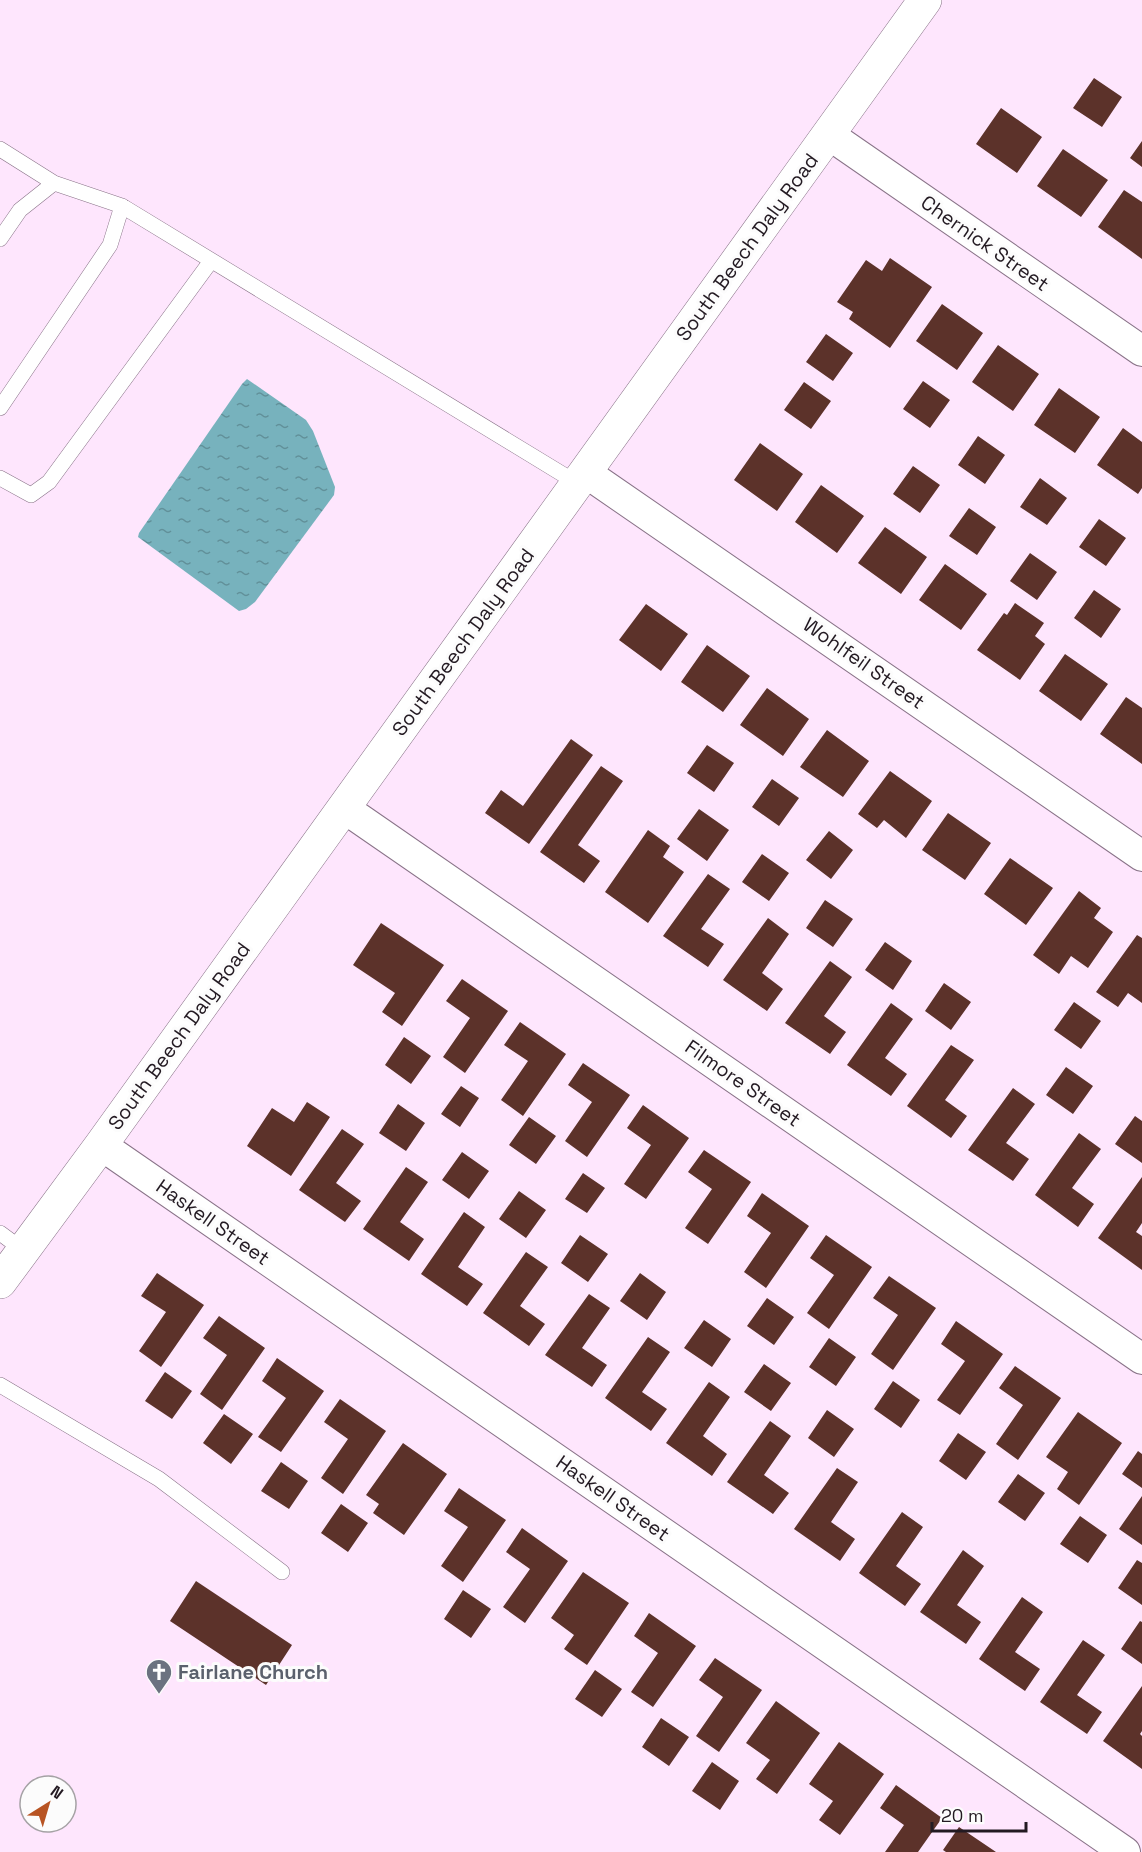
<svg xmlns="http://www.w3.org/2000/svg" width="1142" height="1852" font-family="'Space Grotesk',sans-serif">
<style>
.water{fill:url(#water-ripples)}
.building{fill:#5c322a}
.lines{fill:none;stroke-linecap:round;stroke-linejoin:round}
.service-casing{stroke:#897388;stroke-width:16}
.minor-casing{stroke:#897388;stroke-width:32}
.tertiary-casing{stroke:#897388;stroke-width:34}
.service{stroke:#fff;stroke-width:15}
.minor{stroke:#fff;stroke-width:30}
.tertiary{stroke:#fff;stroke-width:33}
.labels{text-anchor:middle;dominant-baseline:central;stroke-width:6;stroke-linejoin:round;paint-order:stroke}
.street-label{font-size:20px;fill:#231a22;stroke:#fcfcfc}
.worship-label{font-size:20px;font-weight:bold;fill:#5b616d;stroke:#fcfcfc;text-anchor:start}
</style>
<defs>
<pattern id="water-ripples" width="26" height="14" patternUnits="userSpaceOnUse" patternTransform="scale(1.5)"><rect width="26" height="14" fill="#77b2bd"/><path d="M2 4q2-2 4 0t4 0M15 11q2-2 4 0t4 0" fill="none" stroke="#619099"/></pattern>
</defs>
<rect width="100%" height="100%" fill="#fee6fd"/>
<path class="water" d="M 247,379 L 306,420 L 313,431 L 335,487 L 334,495 L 255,602 L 246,609 L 239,611 L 138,537 L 139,533 L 242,384 Z"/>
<path class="building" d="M 1094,78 L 1122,97 L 1102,127 L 1073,108 Z
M 1001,108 L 1042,137 L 1017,173 L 976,144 Z
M 1142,141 L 1142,167 L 1130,158 Z
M 1063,149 L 1108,180 L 1081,217 L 1037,186 Z
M 1124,190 L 1142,202 L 1142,259 L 1098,227 Z
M 890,258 L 932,287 L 890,348 L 849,319 L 853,312 L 837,302 L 866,260 L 882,271 Z
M 942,304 L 983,333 L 957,370 L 916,341 Z
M 826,334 L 853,353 L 833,381 L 806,362 Z
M 998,345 L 1039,374 L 1013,411 L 972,382 Z
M 923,381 L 950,400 L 930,428 L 903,409 Z
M 804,382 L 831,401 L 811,429 L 784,410 Z
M 1059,388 L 1100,417 L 1075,453 L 1034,425 Z
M 1123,428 L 1142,442 L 1142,488 L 1138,494 L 1097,465 Z
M 978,436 L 1005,455 L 985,484 L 958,465 Z
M 760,443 L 803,474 L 777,511 L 734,480 Z
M 913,466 L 940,485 L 920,513 L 893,494 Z
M 1040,478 L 1067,498 L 1047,525 L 1020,507 Z
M 821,485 L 864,516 L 837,553 L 795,522 Z
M 969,508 L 996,527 L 977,555 L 949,536 Z
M 1099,519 L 1126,538 L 1106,566 L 1079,547 Z
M 885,527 L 927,557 L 901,594 L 858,563 Z
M 1030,553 L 1057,572 L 1037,600 L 1010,581 Z
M 945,564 L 987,594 L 961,630 L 919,600 Z
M 1094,590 L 1121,609 L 1101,638 L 1074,618 Z
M 1015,603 L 1044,623 L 1035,636 L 1045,644 L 1020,680 L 977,650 L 1004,613 L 1007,615 Z
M 646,604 L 688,634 L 661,671 L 619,640 Z
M 707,645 L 750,676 L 723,712 L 681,682 Z
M 1065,654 L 1108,684 L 1081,721 L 1039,691 Z
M 767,688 L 809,719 L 783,756 L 740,725 Z
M 1126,697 L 1142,708 L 1142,764 L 1100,734 Z
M 827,730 L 869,761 L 843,797 L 800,767 Z
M 571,739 L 593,755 L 529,844 L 485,813 L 501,790 L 523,806 Z
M 707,745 L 734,763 L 714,792 L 687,773 Z
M 601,766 L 623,781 L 578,845 L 600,861 L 584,883 L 540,852 Z
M 890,771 L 932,801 L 906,838 L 884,820 L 877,828 L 858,814 Z
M 772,779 L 799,798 L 779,826 L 752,807 Z
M 699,809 L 729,830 L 707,861 L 677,839 Z
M 948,813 L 991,843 L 965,880 L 922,850 Z
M 648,830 L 670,846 L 663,857 L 684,872 L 648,923 L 605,892 Z
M 829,831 L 853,850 L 831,879 L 806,860 Z
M 762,854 L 789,873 L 769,901 L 742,882 Z
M 1010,858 L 1053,888 L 1026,925 L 984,894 Z
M 708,874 L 730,889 L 701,929 L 724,944 L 708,967 L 663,936 Z
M 1079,891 L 1101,908 L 1094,918 L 1113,932 L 1088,968 L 1071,956 L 1059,974 L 1033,955 Z
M 825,900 L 853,919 L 833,947 L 806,928 Z
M 768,918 L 789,934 L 762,973 L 783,989 L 767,1011 L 723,980 Z
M 381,923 L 444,965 L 402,1026 L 382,1012 L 395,993 L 353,965 Z
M 1137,935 L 1142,938 L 1142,1003 L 1128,993 L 1118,1007 L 1096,992 Z
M 885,942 L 912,961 L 893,990 L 865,970 Z
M 830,961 L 852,977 L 824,1016 L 846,1032 L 830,1054 L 785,1023 Z
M 462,979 L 508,1011 L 465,1073 L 443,1057 L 470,1018 L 446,1001 Z
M 944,983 L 971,1002 L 951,1030 L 925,1011 Z
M 1074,1002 L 1101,1021 L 1081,1049 L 1054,1030 Z
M 891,1003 L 913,1019 L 885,1058 L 907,1074 L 891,1096 L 847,1065 Z
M 520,1022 L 566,1054 L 523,1116 L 501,1100 L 528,1061 L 504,1045 Z
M 404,1037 L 431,1056 L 411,1084 L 385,1065 Z
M 951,1045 L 974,1060 L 945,1100 L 967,1116 L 951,1138 L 907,1106 Z
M 583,1063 L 630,1095 L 587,1157 L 565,1141 L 592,1102 L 568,1085 Z
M 1066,1067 L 1093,1086 L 1073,1114 L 1046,1095 Z
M 461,1086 L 479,1098 L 460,1127 L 441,1114 Z
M 1013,1088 L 1035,1104 L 1006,1143 L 1029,1159 L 1013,1181 L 968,1150 Z
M 307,1102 L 330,1117 L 291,1176 L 247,1146 L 272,1108 L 294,1122 Z
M 398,1104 L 425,1123 L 406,1151 L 379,1133 Z
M 643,1105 L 689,1138 L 646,1199 L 624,1184 L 651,1145 L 627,1128 Z
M 1135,1116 L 1142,1121 L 1142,1163 L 1115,1144 Z
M 529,1117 L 556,1136 L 536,1164 L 509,1145 Z
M 342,1129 L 364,1144 L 336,1183 L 361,1201 L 345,1222 L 299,1190 Z
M 1079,1133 L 1101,1149 L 1072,1188 L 1094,1204 L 1078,1227 L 1035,1195 Z
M 704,1150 L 751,1182 L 708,1244 L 685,1228 L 712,1189 L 688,1172 Z
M 462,1152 L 489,1171 L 469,1199 L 442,1180 Z
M 406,1167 L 428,1182 L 400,1222 L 424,1239 L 409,1261 L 363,1229 Z
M 583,1173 L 605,1188 L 587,1213 L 565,1199 Z
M 1142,1177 L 1142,1223 L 1136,1232 L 1142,1236 L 1142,1270 L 1098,1238 Z
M 519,1191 L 546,1210 L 526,1238 L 499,1219 Z
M 762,1193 L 809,1226 L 766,1288 L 744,1272 L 771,1233 L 747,1216 Z
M 464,1212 L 485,1227 L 458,1267 L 483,1284 L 467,1306 L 421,1274 Z
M 580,1235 L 608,1254 L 588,1282 L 561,1263 Z
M 826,1235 L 872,1267 L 829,1329 L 807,1313 L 834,1275 L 810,1258 Z
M 526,1252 L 548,1267 L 520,1306 L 545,1324 L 529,1346 L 483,1313 Z
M 157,1273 L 204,1305 L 161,1367 L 139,1351 L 166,1312 L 141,1296 Z
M 640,1273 L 666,1292 L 647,1320 L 620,1301 Z
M 889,1276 L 936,1308 L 893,1370 L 871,1354 L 898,1315 L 873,1298 Z
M 589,1294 L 610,1308 L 582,1348 L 607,1365 L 592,1387 L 545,1355 Z
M 767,1298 L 794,1317 L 774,1345 L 747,1326 Z
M 219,1316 L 265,1348 L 222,1410 L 200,1394 L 227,1355 L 203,1338 Z
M 704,1320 L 731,1339 L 712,1367 L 684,1348 Z
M 956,1321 L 1003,1354 L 960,1415 L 937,1400 L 965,1361 L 941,1344 Z
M 648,1337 L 670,1352 L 642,1392 L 667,1409 L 651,1431 L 605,1398 Z
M 829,1338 L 856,1357 L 836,1386 L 809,1367 Z
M 277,1358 L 324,1391 L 281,1452 L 258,1437 L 286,1398 L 262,1381 Z
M 764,1364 L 791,1383 L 771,1411 L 744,1392 Z
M 1015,1366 L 1061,1398 L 1018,1460 L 996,1444 L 1023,1405 L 999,1388 Z
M 165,1372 L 192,1391 L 172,1419 L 145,1401 Z
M 893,1381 L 920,1400 L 901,1428 L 874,1409 Z
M 709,1382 L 730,1397 L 703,1436 L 727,1454 L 712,1476 L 666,1443 Z
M 340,1399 L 386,1431 L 343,1494 L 321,1478 L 348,1439 L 324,1422 Z
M 827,1410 L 854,1429 L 834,1457 L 808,1438 Z
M 1078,1412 L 1122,1443 L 1079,1505 L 1057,1489 L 1068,1472 L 1046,1457 Z
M 224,1414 L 253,1434 L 231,1464 L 203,1443 Z
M 770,1421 L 791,1436 L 764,1475 L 789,1493 L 773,1514 L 727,1482 Z
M 958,1433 L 986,1452 L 966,1480 L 939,1461 Z
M 403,1443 L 447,1474 L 404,1535 L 373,1513 L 379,1504 L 366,1495 Z
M 1138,1451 L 1142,1454 L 1142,1488 L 1122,1474 Z
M 281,1462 L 308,1481 L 289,1509 L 261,1491 Z
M 837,1468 L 858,1482 L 831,1522 L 855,1539 L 840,1561 L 794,1529 Z
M 1018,1474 L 1045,1493 L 1025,1521 L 998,1502 Z
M 459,1488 L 506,1520 L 463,1582 L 441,1566 L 468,1527 L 444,1511 Z
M 1142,1496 L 1142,1545 L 1119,1529 Z
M 341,1504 L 368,1523 L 348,1552 L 321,1533 Z
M 902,1512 L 923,1527 L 896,1566 L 921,1584 L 905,1606 L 859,1573 Z
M 1080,1516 L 1107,1535 L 1088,1563 L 1060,1544 Z
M 522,1528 L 568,1561 L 525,1623 L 503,1607 L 530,1569 L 506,1552 Z
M 963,1550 L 984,1566 L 957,1605 L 981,1622 L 966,1644 L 920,1612 Z
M 1137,1560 L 1142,1563 L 1142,1605 L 1118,1588 Z
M 583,1572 L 629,1603 L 587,1665 L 564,1649 L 574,1635 L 551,1618 Z
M 196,1581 L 292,1645 L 266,1685 L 170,1621 Z
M 463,1590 L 491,1609 L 471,1638 L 444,1619 Z
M 1022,1597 L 1043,1612 L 1015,1652 L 1040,1669 L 1025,1691 L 979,1659 Z
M 649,1613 L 696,1646 L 653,1707 L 631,1692 L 658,1653 L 634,1636 Z
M 1140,1621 L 1142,1622 L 1142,1664 L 1121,1649 Z
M 1083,1640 L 1105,1655 L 1077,1695 L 1102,1712 L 1087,1734 L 1040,1702 Z
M 715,1658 L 762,1690 L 719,1752 L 696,1736 L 723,1697 L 699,1680 Z
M 595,1670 L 622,1689 L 602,1717 L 575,1699 Z
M 1142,1686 L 1142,1731 L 1140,1734 L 1142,1736 L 1142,1769 L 1103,1741 Z
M 776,1701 L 820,1733 L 777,1794 L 756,1779 L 770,1760 L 746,1743 Z
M 661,1718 L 689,1737 L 669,1766 L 642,1747 Z
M 839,1742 L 884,1774 L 840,1835 L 819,1820 L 833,1801 L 809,1784 Z
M 712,1762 L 739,1781 L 720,1810 L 692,1791 Z
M 896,1785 L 942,1818 L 918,1852 L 885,1852 L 904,1825 L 880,1808 Z
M 959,1827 L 996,1852 L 946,1852 L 943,1850 Z"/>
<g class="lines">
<g class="service-casing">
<path id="service" d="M 0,149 L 54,183 L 122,206 L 577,483
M 0,239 L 20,210 L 54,183
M 0,408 L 110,245 L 122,206
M 0,478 L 31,495 L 49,482 L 211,261
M 0,1233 L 23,1250
M 0,1385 L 159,1479 L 282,1572"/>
</g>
<g class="minor-casing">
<path id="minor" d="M 828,134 L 1142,351
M 585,472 L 1142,856
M 344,808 L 1142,1359
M 101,1145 L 1125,1852"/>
</g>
<g class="tertiary-casing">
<path id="tertiary" d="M 0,1282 L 101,1145 L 925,0"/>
</g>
<use href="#service" class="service"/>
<use href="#minor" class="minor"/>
<use href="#tertiary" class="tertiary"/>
</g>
<defs>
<g id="church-pin" transform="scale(1.35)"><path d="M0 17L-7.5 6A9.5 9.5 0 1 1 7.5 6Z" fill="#6b7280" stroke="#fcfcfc"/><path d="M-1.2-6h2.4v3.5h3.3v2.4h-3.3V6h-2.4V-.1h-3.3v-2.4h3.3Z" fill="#fff"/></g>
</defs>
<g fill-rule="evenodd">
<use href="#church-pin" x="159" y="1672"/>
</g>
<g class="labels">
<g class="street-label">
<text transform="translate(985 243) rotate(35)">Chernick Street</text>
<text transform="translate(747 247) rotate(-54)">South Beech Daly Road</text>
<text transform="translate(463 642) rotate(-54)">South Beech Daly Road</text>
<text transform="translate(864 663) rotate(35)">Wohlfeil Street</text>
<text transform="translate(179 1036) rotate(-54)">South Beech Daly Road</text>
<text transform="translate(743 1083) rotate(35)">Filmore Street</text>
<text transform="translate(213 1222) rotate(35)">Haskell Street</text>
<text transform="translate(613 1498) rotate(35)">Haskell Street</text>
</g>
<g class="worship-label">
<text x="178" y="1672">Fairlane Church</text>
</g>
</g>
<g transform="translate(48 1804) rotate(37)"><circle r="28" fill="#fcfcfc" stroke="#a5a2a5" stroke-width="1.5"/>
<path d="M0-4.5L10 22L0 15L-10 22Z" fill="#b85423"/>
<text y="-9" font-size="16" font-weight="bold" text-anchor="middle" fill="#231a22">N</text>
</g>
<path d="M932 1822v9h94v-9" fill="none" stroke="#231a22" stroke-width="3"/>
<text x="941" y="1822" font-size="18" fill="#231a22" stroke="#fcfcfc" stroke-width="4.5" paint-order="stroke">20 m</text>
</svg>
